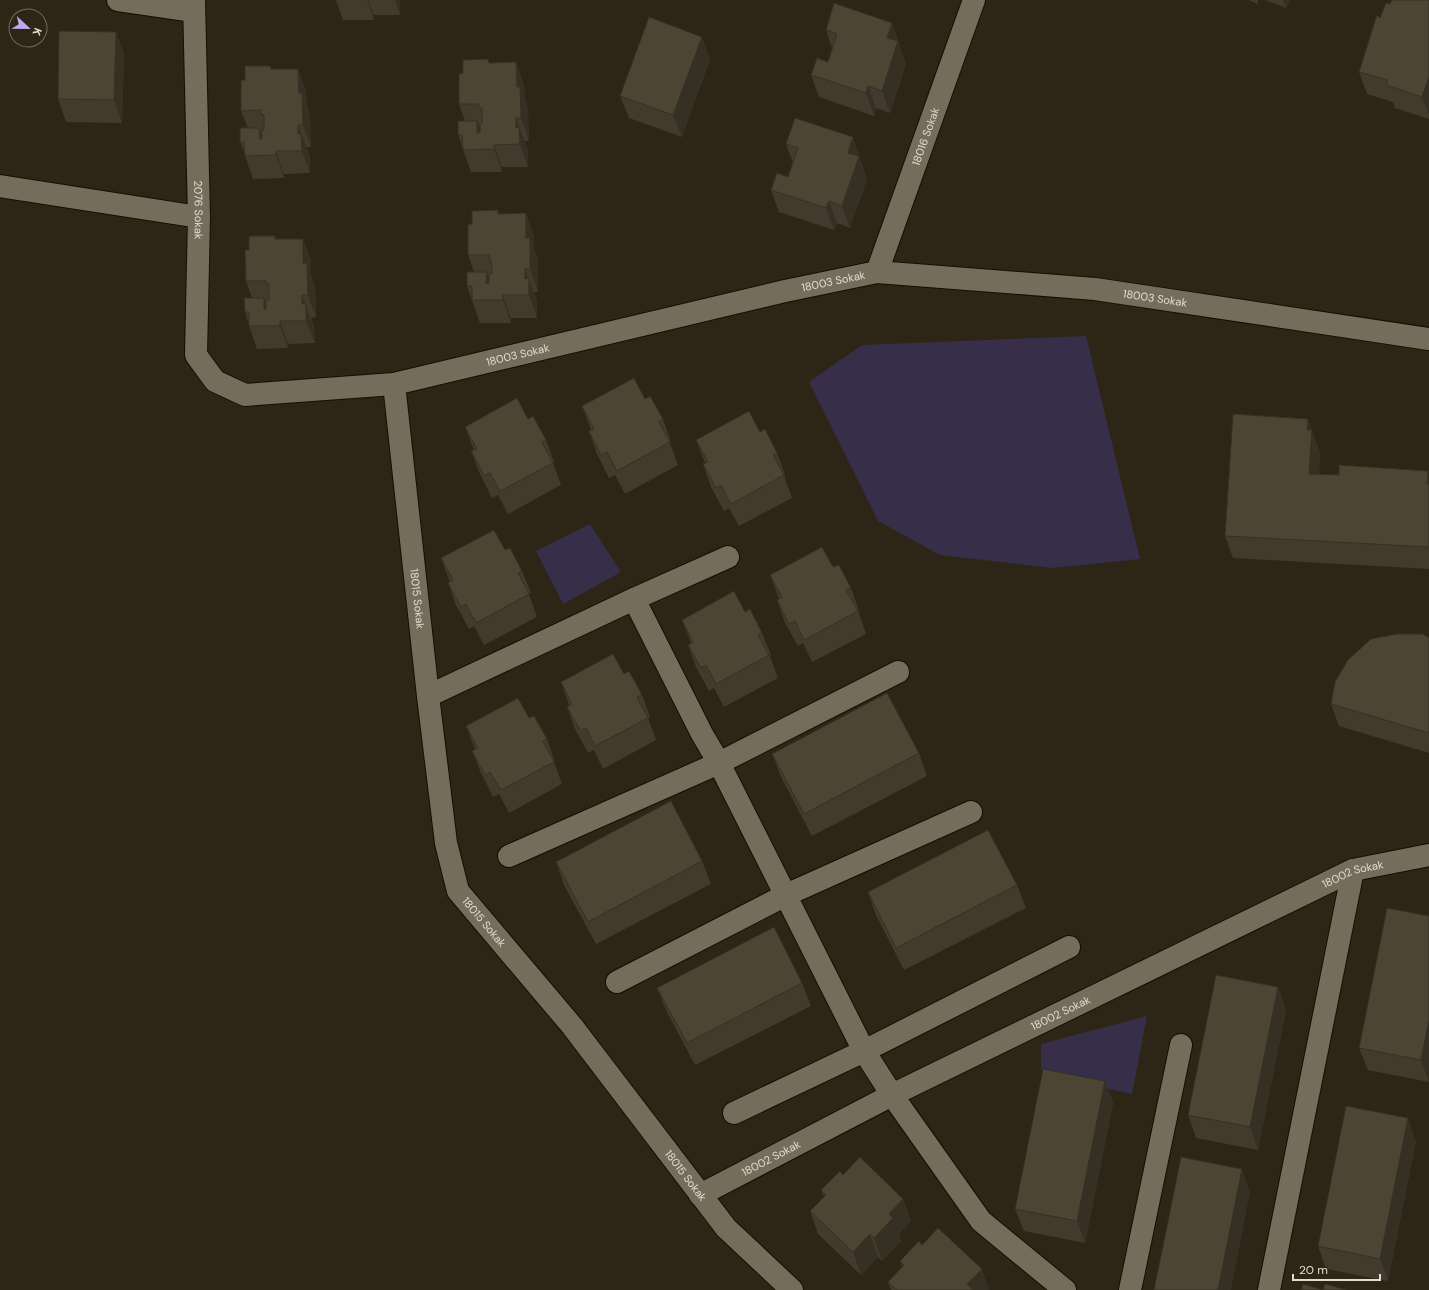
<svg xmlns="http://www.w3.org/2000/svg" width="1429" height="1290" font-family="'DM Sans',sans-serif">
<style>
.green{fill:#372e4a}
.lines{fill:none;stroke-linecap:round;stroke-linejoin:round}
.street-casing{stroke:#160f02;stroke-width:24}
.street{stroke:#756d5b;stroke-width:22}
.wall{fill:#423b2d}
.shaded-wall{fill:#363024}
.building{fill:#4d4534;stroke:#363024}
.labels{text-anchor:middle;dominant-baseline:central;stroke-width:3.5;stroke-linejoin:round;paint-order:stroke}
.street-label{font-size:11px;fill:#e0dcd2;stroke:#2d2616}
</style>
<rect width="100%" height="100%" fill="#2d2616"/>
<path class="green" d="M 1086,336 L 1140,559 L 1052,568 L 940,555 L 878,521 L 809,382 L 862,345 Z
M 590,524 L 621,572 L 563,604 L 536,551 Z
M 1147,1016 L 1132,1094 L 1057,1078 L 1041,1069 L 1041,1044 Z"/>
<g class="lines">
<g class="street-casing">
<g id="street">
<path d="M 118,0 L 194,11"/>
<path id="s1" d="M 194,0 L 199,217 L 196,355 L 215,381 L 245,395 L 394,384 L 785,291 L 877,272 L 1095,289 L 1429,339"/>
<path d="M 0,186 L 199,217"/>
<path id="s2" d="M 877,272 L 974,0"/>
<path id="s3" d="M 394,384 L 428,696 L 446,843 L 458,891 L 572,1026 L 726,1228 L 792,1290"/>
<path d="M 634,599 L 702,734 L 719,763 L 864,1051 L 892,1095 L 981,1221 L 1065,1290"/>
<path d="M 428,696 L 634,599 L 728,557"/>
<path d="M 509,856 L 719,763 L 898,672"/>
<path d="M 617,982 L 786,895 L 971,812"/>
<path d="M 734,1113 L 864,1051 L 1069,947"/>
<path id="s4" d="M 700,1195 L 892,1095 L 1353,870 L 1429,855"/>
<path d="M 1130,1290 L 1181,1045"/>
<path d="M 1269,1290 L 1353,870"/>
</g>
</g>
<use href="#street" class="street"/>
</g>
<path class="wall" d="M 336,0 L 400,0 L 400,15 L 374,15 L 374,20 L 343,20 Z
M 1248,0 L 1258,0 L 1258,4 Z
M 1265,0 L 1290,0 L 1286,8 Z
M 1391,0 L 1429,0 L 1429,119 L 1395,108 L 1393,102 L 1367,94 L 1359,72 L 1380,18 L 1390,4 L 1391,1 Z
M 892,23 L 900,45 L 900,47 L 906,64 L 890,113 L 876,108 L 874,116 L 819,97 L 811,75 L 828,62 L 832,48 L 826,30 Z
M 116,32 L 124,54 L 122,123 L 66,122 L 58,99 Z
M 710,59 L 682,137 L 629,118 L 620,96 Z
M 516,62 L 524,85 L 525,99 L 528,109 L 529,141 L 524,141 L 528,150 L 528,167 L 502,167 L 502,172 L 471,172 L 458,135 L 465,121 L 459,104 L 463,73 L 490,63 Z
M 272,69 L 298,69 L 306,91 L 307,106 L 310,116 L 311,147 L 306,147 L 310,157 L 310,173 L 284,174 L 284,178 L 253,179 L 245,156 L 245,154 L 240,142 L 248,128 L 241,111 L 245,80 Z
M 786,144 L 861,160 L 861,161 L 867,179 L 850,228 L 837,223 L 834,230 L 779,212 L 771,190 L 788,177 L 793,163 Z
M 526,213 L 534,236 L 534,249 L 538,260 L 538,292 L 534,292 L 537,301 L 537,318 L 511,318 L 511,323 L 480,323 L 467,286 L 474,272 L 468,255 L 472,224 L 499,214 Z
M 276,239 L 303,239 L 311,261 L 311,275 L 315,286 L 316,317 L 311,318 L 314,327 L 315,343 L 288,344 L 288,348 L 257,349 L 249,326 L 249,324 L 245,312 L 252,298 L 246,281 Z
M 645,399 L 663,419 L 671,442 L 670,443 L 678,465 L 625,494 L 615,475 L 609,478 L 597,454 L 589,431 L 591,430 L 582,406 Z
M 528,419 L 546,440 L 554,462 L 553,463 L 561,485 L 508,514 L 498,495 L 492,498 L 480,474 L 471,451 L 474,450 L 465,427 Z
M 1308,419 L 1320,453 L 1319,474 L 1339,475 L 1428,471 L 1429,473 L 1429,569 L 1233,558 L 1225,536 Z
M 760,432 L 777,453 L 785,475 L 784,476 L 792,498 L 739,526 L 729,508 L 724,511 L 711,487 L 703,464 L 705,463 L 696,440 Z
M 505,550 L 522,571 L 531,593 L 529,594 L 537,617 L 484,645 L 474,626 L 469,629 L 456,605 L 448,583 L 450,582 L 441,558 Z
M 833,567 L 851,588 L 859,611 L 858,611 L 866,634 L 812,662 L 803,643 L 798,646 L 785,623 L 777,600 L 779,599 L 770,575 Z
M 745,612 L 762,633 L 771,655 L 770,656 L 778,678 L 724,707 L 714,688 L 709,691 L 696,667 L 688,645 L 691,643 L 682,620 Z
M 1429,638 L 1429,753 L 1339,726 L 1331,704 Z
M 624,674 L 642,695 L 650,717 L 648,718 L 656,740 L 603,769 L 594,750 L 588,753 L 575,729 L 567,707 L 569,705 L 561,682 Z
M 529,718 L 547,739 L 555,762 L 554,762 L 562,784 L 509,813 L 499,794 L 493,797 L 481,773 L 472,751 L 475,749 L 466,726 Z
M 919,753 L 927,776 L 812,836 L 781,777 L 772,754 Z
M 702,861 L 711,884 L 596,944 L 564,885 L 556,862 Z
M 1017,885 L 1026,908 L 904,970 L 876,915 L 868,892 Z
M 1429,916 L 1429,1082 L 1368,1070 L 1359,1048 Z
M 802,983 L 811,1006 L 695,1065 L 666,1010 L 657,988 Z
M 1278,987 L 1286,1010 L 1258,1150 L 1196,1138 L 1188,1115 Z
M 1105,1081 L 1113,1103 L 1085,1243 L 1024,1231 L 1015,1209 Z
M 1416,1141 L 1388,1281 L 1326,1269 L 1318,1246 Z
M 843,1175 L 903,1199 L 911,1221 L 899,1234 L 901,1241 L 882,1261 L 878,1257 L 861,1275 L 818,1234 L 810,1211 L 824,1197 L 821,1190 Z
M 922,1245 L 989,1290 L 891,1290 L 888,1282 L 903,1267 L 900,1261 Z"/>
<path class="shaded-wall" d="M 367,0 L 368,0 L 374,15 L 374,20 Z
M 395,0 L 400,0 L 400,15 Z
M 1283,0 L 1290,0 L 1286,8 Z
M 892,23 L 900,45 L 900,47 L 906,64 L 890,113 L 882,91 L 887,38 Z
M 116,32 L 124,54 L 122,123 L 114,100 Z
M 702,37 L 710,59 L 682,137 L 673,115 Z
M 516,62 L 524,85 L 525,99 L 528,109 L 529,141 L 521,118 L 517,87 Z
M 298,69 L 306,91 L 307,106 L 310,116 L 311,147 L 303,125 L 299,93 Z
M 1429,77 L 1429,115 L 1422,97 Z
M 868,86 L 876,108 L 874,116 L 866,93 Z
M 516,118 L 528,150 L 528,167 L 520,144 L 516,128 Z
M 477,121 L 485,144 L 477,133 Z
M 298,125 L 310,157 L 310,173 L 302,151 L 298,134 Z
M 259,128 L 268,150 L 260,139 Z
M 853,137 L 861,160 L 861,161 L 867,179 L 850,228 L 842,206 L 848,153 Z
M 494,145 L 502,167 L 502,172 L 494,149 Z
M 276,151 L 284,174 L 284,178 L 276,155 Z
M 829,201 L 837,223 L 834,230 L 826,208 Z
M 526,213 L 534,236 L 534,249 L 538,260 L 538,292 L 530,269 L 526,238 Z
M 303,239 L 311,261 L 311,275 L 315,286 L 316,317 L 308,295 L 303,263 Z
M 525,269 L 537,301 L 537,318 L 529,295 L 525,279 Z
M 487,272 L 495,295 L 486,283 Z
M 302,295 L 314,327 L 315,343 L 306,321 L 302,304 Z
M 503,295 L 511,318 L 511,323 L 503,300 Z
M 264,298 L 272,320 L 264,309 Z
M 280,321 L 288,344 L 288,348 L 280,326 Z
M 1308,419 L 1320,453 L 1317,496 L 1309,474 L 1307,430 Z
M 1428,471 L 1429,473 L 1429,488 L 1427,484 Z
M 1278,987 L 1286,1010 L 1258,1150 L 1250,1127 Z
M 1429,1020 L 1429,1082 L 1421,1060 Z
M 1105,1081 L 1113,1103 L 1085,1243 L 1077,1221 Z
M 1408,1118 L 1416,1141 L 1388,1281 L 1380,1259 Z
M 1242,1169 L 1250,1192 L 1231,1290 L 1218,1290 Z
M 903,1199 L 911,1221 L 899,1234 L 901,1241 L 882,1261 L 874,1238 L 889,1214 Z
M 870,1234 L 878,1257 L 861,1275 L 853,1252 Z
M 982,1269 L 989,1290 L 969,1290 L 967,1284 Z"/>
<path class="building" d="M 1392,0 L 1429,0 L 1429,77 L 1422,97 L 1387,85 L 1387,80 L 1359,72 L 1377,15 L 1380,18 L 1386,3 L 1390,4 Z
M 834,3 L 892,23 L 887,38 L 898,41 L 882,91 L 868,86 L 866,93 L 811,75 L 817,58 L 828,62 L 837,34 L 826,30 Z
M 649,17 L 702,37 L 673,115 L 620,96 Z
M 59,31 L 116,32 L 114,100 L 58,99 Z
M 488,59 L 489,63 L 516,62 L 517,87 L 520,87 L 521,118 L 516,118 L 516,128 L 519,127 L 520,144 L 494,145 L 494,149 L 463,150 L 462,135 L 458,135 L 458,121 L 477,121 L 477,133 L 480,132 L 480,123 L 482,123 L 482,108 L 479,108 L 479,104 L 459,104 L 459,74 L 463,73 L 463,60 Z
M 245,66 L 270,66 L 271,69 L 298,69 L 299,93 L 302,93 L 303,125 L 298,125 L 298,134 L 301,134 L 302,151 L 276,151 L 276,155 L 245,156 L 244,142 L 240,142 L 240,128 L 259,128 L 260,139 L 262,139 L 262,130 L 264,130 L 264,115 L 261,114 L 261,110 L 241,111 L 241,80 L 245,80 Z
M 795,118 L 853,137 L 848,153 L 859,156 L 842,206 L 829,201 L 826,208 L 771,190 L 777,173 L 788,177 L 798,148 L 786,144 Z
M 498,210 L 498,214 L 526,213 L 526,238 L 530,238 L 530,269 L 525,269 L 525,279 L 529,278 L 529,295 L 503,295 L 503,300 L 472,300 L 472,286 L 467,286 L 467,272 L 487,272 L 486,283 L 489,283 L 489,274 L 492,274 L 491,259 L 489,259 L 489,255 L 468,255 L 468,224 L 472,224 L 472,211 Z
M 249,236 L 275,236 L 275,239 L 303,239 L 303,263 L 307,263 L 308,295 L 302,295 L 302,304 L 306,304 L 306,321 L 280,321 L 280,326 L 249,326 L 249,312 L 245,312 L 244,298 L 264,298 L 264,309 L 266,309 L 266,300 L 269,300 L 269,284 L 266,284 L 266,281 L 246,281 L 245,250 L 249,250 Z
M 634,378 L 645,399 L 650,396 L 663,419 L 659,422 L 670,442 L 617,471 L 607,452 L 601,455 L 589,431 L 594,429 L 582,406 Z
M 517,398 L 528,419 L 533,416 L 546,440 L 542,442 L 553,463 L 500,491 L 490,473 L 484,475 L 471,451 L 477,449 L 465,427 Z
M 749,411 L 760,432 L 765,429 L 777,453 L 773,455 L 784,475 L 731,504 L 721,485 L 716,488 L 703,464 L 708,462 L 696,440 Z
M 1233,414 L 1308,419 L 1307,430 L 1312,430 L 1309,474 L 1339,475 L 1339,465 L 1428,471 L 1427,484 L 1429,484 L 1429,547 L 1225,536 Z
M 494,530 L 505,550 L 510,548 L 522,571 L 518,573 L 529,594 L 476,623 L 466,604 L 461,607 L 448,583 L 453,580 L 441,558 Z
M 822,547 L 833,567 L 839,565 L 851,588 L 846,590 L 858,611 L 804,640 L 795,621 L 789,624 L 777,600 L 782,597 L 770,575 Z
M 734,591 L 745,612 L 750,609 L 762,633 L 758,635 L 769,655 L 716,684 L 706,665 L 701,668 L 688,645 L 693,642 L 682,620 Z
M 1397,634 L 1423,634 L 1429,638 L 1429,733 L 1331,704 L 1335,682 L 1348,660 L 1371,639 Z
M 613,654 L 624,674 L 629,671 L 642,695 L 637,697 L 648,718 L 595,746 L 586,728 L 580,730 L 567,707 L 572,704 L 561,682 Z
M 887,693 L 919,753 L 804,814 L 772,754 Z
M 518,698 L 529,718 L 534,716 L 547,739 L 543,741 L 554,762 L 501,790 L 490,772 L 485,775 L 472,751 L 478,748 L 466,726 Z
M 671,801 L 702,861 L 588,922 L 556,862 Z
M 988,830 L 1017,885 L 896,948 L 868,892 Z
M 1387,908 L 1429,916 L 1429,1020 L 1421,1060 L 1359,1048 Z
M 774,927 L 802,983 L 687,1043 L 657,988 Z
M 1216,975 L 1278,987 L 1250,1127 L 1188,1115 Z
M 1043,1069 L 1105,1081 L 1077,1221 L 1015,1209 Z
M 1346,1106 L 1408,1118 L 1380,1259 L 1318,1246 Z
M 860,1157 L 903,1199 L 889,1214 L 893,1218 L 874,1238 L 870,1234 L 853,1252 L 810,1211 L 826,1195 L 821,1190 L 840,1171 L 843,1175 Z
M 1181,1157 L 1242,1169 L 1218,1290 L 1154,1290 Z
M 938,1228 L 982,1269 L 967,1284 L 972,1289 L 970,1290 L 897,1290 L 888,1282 L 904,1265 L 900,1261 L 919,1241 L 922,1245 Z
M 1303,1284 L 1323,1290 L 1325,1284 L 1347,1290 L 1301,1290 Z"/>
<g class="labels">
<g class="street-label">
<text stroke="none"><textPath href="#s2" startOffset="144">18016 Sokak</textPath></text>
<text stroke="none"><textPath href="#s1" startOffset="210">2076 Sokak</textPath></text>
<text stroke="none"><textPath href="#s1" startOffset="1021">18003 Sokak</textPath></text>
<text stroke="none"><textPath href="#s1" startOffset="1345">18003 Sokak</textPath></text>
<text stroke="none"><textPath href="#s1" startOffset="697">18003 Sokak</textPath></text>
<text stroke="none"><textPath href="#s3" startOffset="216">18015 Sokak</textPath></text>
<text stroke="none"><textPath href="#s4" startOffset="728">18002 Sokak</textPath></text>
<text stroke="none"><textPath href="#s3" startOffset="552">18015 Sokak</textPath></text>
<text stroke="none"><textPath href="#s4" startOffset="404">18002 Sokak</textPath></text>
<text stroke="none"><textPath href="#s4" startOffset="80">18002 Sokak</textPath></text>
<text stroke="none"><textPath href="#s3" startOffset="876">18015 Sokak</textPath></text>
</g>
</g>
<g transform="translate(28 28) rotate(112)"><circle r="19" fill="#2d2616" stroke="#756f61"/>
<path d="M0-3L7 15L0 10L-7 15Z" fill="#c1a8f3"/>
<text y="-6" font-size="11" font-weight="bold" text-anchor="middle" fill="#e0dcd2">K</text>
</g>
<path d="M1293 1274v6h87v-6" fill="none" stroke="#e0dcd2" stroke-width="2"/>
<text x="1299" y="1274" font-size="12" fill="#e0dcd2" stroke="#2d2616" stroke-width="3" paint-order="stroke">20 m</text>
</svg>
